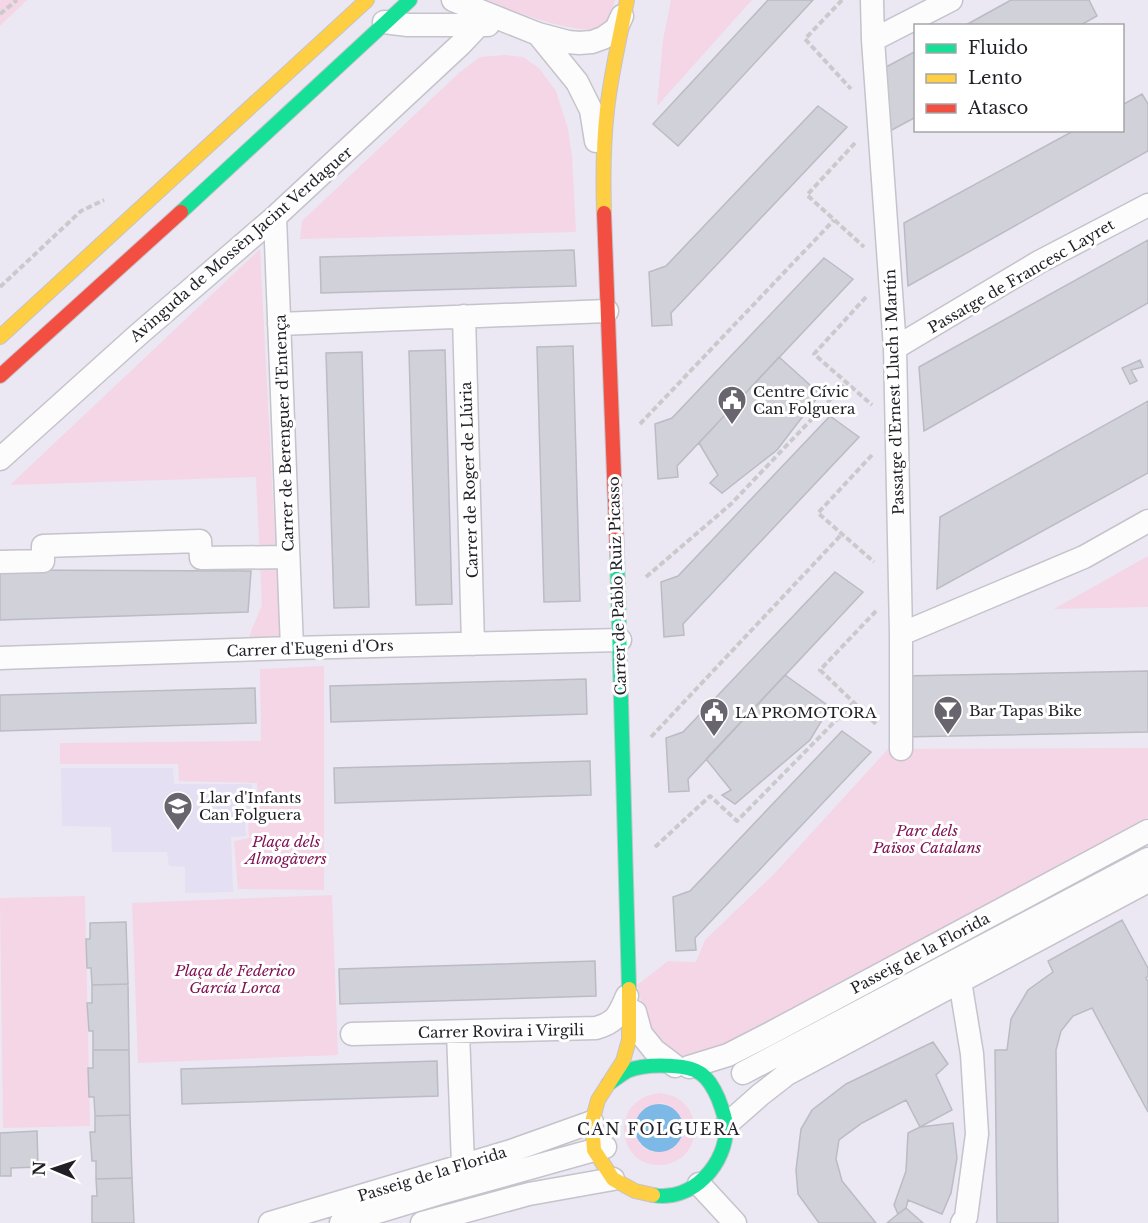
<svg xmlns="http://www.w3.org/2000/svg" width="1148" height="1223" font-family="'Libre Baskerville',serif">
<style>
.built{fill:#e4dff2}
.green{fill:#f4d6e7;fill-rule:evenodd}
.water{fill:#7cb9e6}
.building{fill:#d1d1d9;stroke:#bbbbc4;stroke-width:1.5}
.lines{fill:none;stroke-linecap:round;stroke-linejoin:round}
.street-casing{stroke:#c5c3cb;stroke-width:25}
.fast-casing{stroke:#c5c3cb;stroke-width:16}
.slow-casing{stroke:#c5c3cb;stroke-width:16}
.jam-casing{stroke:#c5c3cb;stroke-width:16}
.path{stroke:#cacacd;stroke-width:4;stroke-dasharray:6 3;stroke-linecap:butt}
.street{stroke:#fcfcfd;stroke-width:22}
.fast{stroke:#16e098;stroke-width:14}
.slow{stroke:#ffcf43;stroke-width:14}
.jam{stroke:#f24e42;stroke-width:14}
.labels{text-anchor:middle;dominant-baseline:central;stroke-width:6;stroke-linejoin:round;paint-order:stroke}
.street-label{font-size:15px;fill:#211f26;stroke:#fff}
.poi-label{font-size:15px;fill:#211f26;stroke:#fff;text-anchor:start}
.park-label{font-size:15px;font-style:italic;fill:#801353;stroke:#fff}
.neighbourhood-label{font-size:16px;letter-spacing:1.5px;fill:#211f26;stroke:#fff}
</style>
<rect width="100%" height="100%" fill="#ebe8f3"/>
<path class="built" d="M 61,768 L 173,768 L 174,784 L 252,784 L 253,818 L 245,821 L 246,836 L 231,837 L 233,892 L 185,893 L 185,867 L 169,866 L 167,852 L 112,852 L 111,827 L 62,826 Z"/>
<path class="green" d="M 0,0 L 27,0 L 0,26 Z
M 487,0 L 615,0 L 609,23 L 601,30 C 561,31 523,14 487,0 Z
M 671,0 L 752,0 L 657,106 L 663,40 Z
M 505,55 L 523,57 L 539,68 L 556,91 L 568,129 L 572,156 L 576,232 L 300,239 L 302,221 L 460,72 L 480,57 Z
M 260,249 L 280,636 L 248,639 L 262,605 L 256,477 L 10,485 Z
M 1148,556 L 1148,607 L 1054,609 Z
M 324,666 L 324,890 L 238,889 L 234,841 L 249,838 L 248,822 L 259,818 L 257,783 L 179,781 L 178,764 L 60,764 L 60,743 L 261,741 L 260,669 Z
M 1148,748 L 1148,817 L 1046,876 L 708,1061 L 690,1063 L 648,1029 L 637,985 L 668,961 L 696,962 L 705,940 L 774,874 L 888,749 Z
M 332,895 L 338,1055 L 138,1063 L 132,903 Z
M 85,896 L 90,1126 L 3,1128 L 0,898 Z
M 659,1093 C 708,1097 705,1163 660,1165 C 616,1166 609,1099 659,1093 ZM 660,1103 L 668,1105 L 675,1110 L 653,1152 L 645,1149 L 639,1143 Z"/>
<path class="water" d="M635 1128a24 24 0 1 1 48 0a24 24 0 1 1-48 0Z"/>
<path class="building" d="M 768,0 L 813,0 L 678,146 L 653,124 Z
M 1011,0 L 1089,0 L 1097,16 L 1079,26 L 964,26 Z
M 916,51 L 916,117 L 890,131 L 886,67 Z
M 1142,94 L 1148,104 L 1148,151 L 908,286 L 904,223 L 1075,130 L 1122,130 L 1122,105 Z
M 818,106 L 847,127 L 671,313 L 672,325 L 652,326 L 649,272 L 666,266 Z
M 1148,240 L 1148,303 L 924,431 L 919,367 Z
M 574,250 L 576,286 L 321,293 L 320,257 Z
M 824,258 L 853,279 L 677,466 L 678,477 L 658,479 L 655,424 L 672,418 Z
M 573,346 L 580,601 L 544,602 L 537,347 Z
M 445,350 L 452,604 L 416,605 L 409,351 Z
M 362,352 L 369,607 L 334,608 L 326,353 Z
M 779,357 L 820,394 L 777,450 L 722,493 L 710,483 L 718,475 L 699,443 Z
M 1140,360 L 1143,367 L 1131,370 L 1137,381 L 1130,384 L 1122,368 Z
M 1148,401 L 1148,473 L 937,589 L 940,517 Z
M 830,416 L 859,437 L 683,624 L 684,635 L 664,637 L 661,582 L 678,576 Z
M 0,570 L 251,571 L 248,612 L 0,620 Z
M 835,572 L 863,592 L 688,779 L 689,791 L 669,792 L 666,738 L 683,732 Z
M 1148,671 L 1148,732 L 901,737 L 901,676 Z
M 785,675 L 830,707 L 810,740 L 735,804 L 722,795 L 731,790 L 706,759 Z
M 586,679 L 587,714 L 331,722 L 330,686 Z
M 255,688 L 256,723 L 0,731 L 0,695 Z
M 842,731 L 871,752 L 695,938 L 696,950 L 676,951 L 673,897 L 690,891 Z
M 590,761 L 591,795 L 335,803 L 334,768 Z
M 1122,920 L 1148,968 L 1148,976 L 1146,978 L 1148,982 L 1148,1112 L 1092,1008 L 1073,1016 L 1061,1031 L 1056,1050 L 1058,1223 L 997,1223 L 995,1050 L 1007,1050 L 1011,1019 L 1028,990 L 1053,972 L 1048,961 Z
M 126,922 L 128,984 L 92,985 L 91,968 L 87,968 L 86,939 L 90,939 L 90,923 Z
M 595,961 L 596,996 L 340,1004 L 339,969 Z
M 128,984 L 129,1050 L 93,1050 L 93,1031 L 89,1031 L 87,1003 L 92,1003 L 92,985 Z
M 933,1042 L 948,1064 L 936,1075 L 952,1110 L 920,1127 L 906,1100 L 862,1123 L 839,1140 L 836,1159 L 842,1181 L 876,1223 L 819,1223 L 798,1194 L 796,1170 L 801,1129 L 812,1110 L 846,1084 Z
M 93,1050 L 129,1050 L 130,1115 L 95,1116 L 94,1097 L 89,1097 L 88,1068 L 93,1068 Z
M 437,1061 L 438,1096 L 182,1104 L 181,1069 Z
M 130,1115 L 132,1178 L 96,1179 L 96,1161 L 92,1161 L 90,1132 L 95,1132 L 95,1116 Z
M 953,1123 L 957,1158 L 951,1193 L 942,1214 L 908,1200 L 906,1208 L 898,1214 L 894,1205 L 906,1171 L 908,1133 L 920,1127 Z
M 37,1131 L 38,1167 L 11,1168 L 11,1176 L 0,1176 L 0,1133 Z
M 132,1178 L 134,1223 L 92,1223 L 92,1196 L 97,1196 L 96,1179 Z
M 906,1208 L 923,1223 L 887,1223 L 898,1214 Z"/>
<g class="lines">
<g class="street-casing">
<path id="street" d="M 453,0 L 538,34 L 568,42 L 579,43 L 592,42 L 603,38 L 616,29 L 622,16
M 872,0 L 873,40 L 895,348 L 901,634 L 901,749
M 384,22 L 408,25 L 488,25
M 538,34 L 577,82 L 591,110 L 596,141
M 873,40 L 951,0
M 275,217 L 292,648
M 464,316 L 473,644
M 279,324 L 607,311
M 895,348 L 1039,262 L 1148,205
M 0,459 L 139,334 L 275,217 L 461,44 L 479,25
M 0,562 L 43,561 L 43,546 L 200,541 L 201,558 L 288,557
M 901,634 L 1084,557 L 1148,521
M 0,658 L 292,648 L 620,640
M 960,981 L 972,1054 L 977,1134 L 966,1217 L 962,1223
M 635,1012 L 641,1034 L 654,1050 L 675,1066
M 458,1032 L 463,1165
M 352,1034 L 596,1028 C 617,1022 619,1014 627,996
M 689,1067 L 728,1055 L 769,1034 L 1148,831
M 743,1073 L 1148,859
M 726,1125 L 760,1095 L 787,1074 L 1148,881
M 699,1184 L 735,1223
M 270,1223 L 511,1151 L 592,1122
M 341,1223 L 440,1193 L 605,1147
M 422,1223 L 529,1194 L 613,1179"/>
</g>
<g class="fast-casing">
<path id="fast" d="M 181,212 L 410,0
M 617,554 L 629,989
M 608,1084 C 614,1080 621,1075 627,1071 C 642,1065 658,1065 673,1066 C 698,1067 708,1075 718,1098 C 721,1106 725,1116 726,1125 C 728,1163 692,1203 653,1195"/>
</g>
<g class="slow-casing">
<path id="slow" d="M 604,213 C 603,179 603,144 607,110 C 611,73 620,37 627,0
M 0,337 L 367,0
M 629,989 L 629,1040 L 623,1061 L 598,1100 L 592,1122 L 594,1150 L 613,1179 L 635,1191 L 653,1195"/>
</g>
<g class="jam-casing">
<path id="jam" d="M 604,213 L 617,554
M 0,376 L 181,212"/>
</g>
<path class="path" d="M 842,0 L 805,39 L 851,89
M 0,14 L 17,0
M 855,143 L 807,195 L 864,247
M 0,287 L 81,211 L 104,200
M 866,297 L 814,354 L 872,405
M 640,424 L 834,220
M 872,455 L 818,513 L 874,562
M 646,577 L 731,504 L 846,383
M 876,611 L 820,670 L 877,725
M 651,737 L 842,534
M 655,847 L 710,796 L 737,821 L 854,702"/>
<use href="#street" class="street"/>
<use href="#fast" class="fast"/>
<use href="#slow" class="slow"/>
<use href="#jam" class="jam"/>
</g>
<defs>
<g id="civic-pin" transform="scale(1.5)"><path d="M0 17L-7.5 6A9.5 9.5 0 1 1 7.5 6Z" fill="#68656e" stroke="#fff"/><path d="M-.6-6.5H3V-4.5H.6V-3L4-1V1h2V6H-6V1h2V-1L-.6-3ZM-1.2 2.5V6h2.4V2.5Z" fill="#fff"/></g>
<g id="bar-pin" transform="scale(1.5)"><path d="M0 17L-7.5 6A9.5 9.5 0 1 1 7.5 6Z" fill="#68656e" stroke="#fff"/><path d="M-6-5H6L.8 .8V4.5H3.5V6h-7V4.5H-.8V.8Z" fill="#fff"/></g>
<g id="school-pin" transform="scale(1.5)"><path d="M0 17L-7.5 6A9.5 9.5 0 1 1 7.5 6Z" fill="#68656e" stroke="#fff"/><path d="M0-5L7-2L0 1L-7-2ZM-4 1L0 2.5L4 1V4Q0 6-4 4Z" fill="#fff"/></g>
</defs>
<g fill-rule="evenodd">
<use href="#civic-pin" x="732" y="400"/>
<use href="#bar-pin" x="948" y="710"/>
<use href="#civic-pin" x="714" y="712"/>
<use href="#school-pin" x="178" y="806"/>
</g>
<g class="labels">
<g class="street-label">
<text transform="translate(241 244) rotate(-41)">Avinguda de Mossèn Jacint Verdaguer</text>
<text transform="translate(1021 276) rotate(-30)">Passatge de Francesc Layret</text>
<text transform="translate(894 392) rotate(-92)">Passatge d'Ernest Lluch i Martín</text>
<text transform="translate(284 433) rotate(-92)">Carrer de Berenguer d'Entença</text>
<text transform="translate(469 480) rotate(-92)">Carrer de Roger de Llúria</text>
<text transform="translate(617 586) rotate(-92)">Carrer de Pablo Ruiz Picasso</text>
<text transform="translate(310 648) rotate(-2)">Carrer d'Eugeni d'Ors</text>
<text transform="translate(920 953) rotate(-28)">Passeig de la Florida</text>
<text transform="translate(501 1031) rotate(-1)">Carrer Rovira i Virgili</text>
<text transform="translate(432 1174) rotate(-17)">Passeig de la Florida</text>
</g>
<g class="poi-label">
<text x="753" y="391">Centre Cívic<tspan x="753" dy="17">Can Folguera</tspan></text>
<text x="969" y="710">Bar Tapas Bike</text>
<text x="735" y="712">LA PROMOTORA</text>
<text x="199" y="797">Llar d'Infants<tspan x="199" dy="17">Can Folguera</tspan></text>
</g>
<g class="park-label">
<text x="927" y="830">Parc dels<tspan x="927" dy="17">Països Catalans</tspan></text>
<text x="286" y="841">Plaça dels<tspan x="286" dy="17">Almogàvers</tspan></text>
<text x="235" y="970">Plaça de Federico<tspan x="235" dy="17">García Lorca</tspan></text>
</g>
<g class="neighbourhood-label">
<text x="659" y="1129">CAN FOLGUERA</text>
</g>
</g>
<rect x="914" y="24" width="210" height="108" fill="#ffffff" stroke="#a6a5a8" stroke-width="1.5"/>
<rect x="926" y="44" width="30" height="9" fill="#16e098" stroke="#a6a5a8" stroke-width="1.5"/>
<text x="968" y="54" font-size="18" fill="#211f26">Fluido</text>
<rect x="926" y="74" width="30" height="9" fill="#ffcf43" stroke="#a6a5a8" stroke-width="1.5"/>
<text x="968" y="84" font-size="18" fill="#211f26">Lento</text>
<rect x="926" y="104" width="30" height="9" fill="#f24e42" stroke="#a6a5a8" stroke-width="1.5"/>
<text x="968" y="114" font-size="18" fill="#211f26">Atasco</text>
<g transform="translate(54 1169) rotate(272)" stroke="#ffffff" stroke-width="4.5" paint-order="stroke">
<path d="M0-4.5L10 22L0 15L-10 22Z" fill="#211f26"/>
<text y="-9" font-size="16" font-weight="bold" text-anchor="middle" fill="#211f26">N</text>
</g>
</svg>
